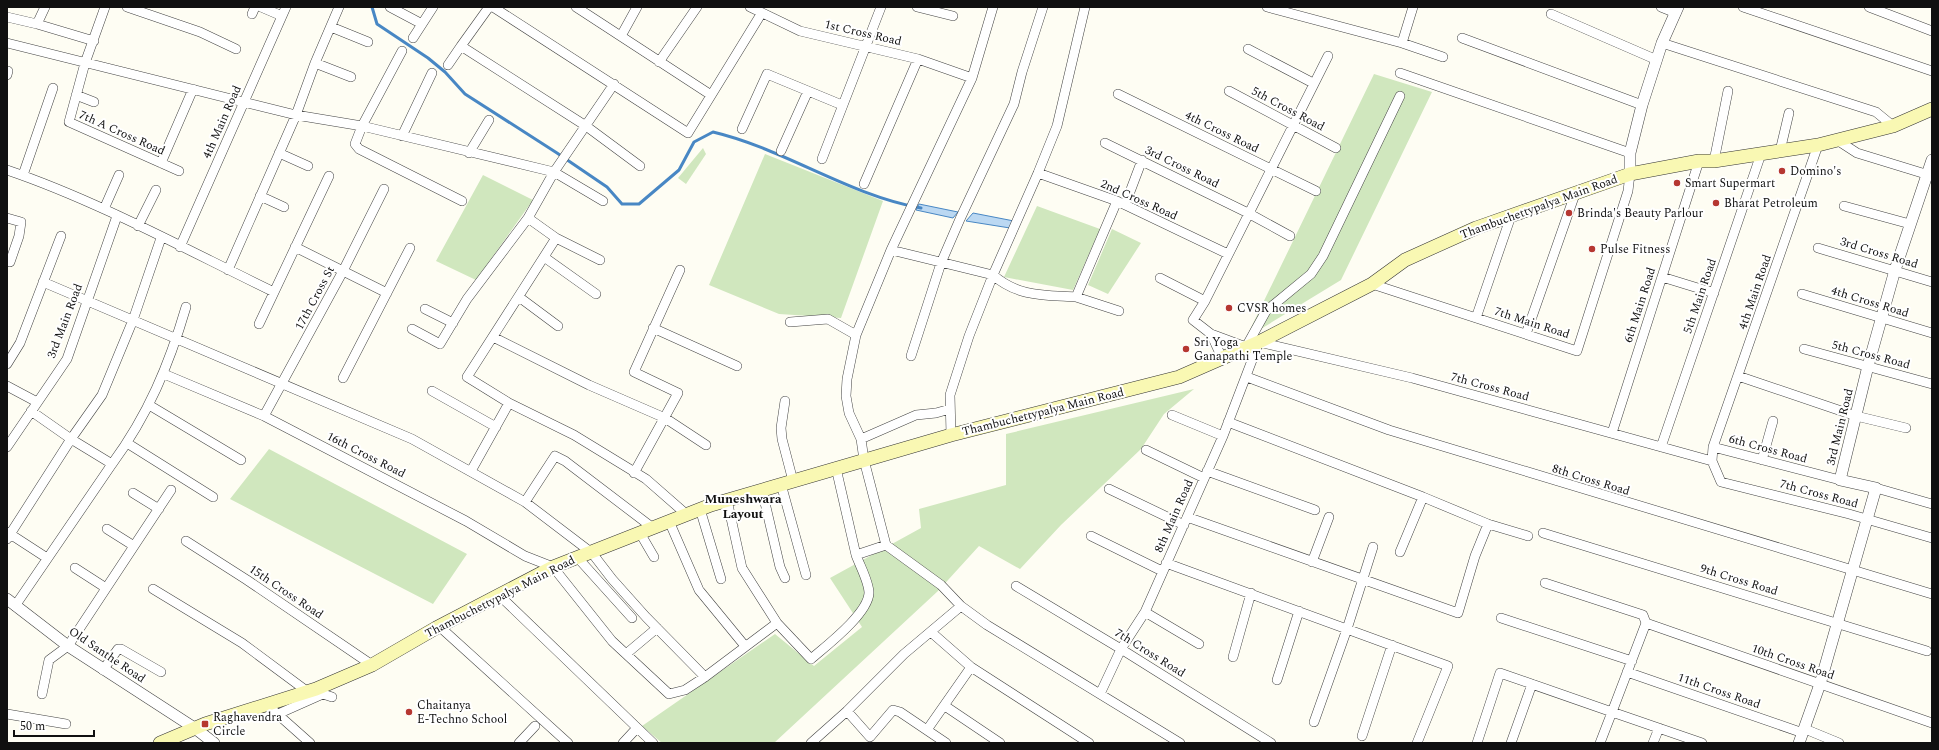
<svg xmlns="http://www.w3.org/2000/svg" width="1939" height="750" font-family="Spectral,serif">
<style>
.green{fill:#d0e7be}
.water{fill:#bbd8f2;stroke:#4887c4}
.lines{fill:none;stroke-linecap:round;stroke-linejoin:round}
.stream{stroke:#4887c4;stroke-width:3}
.minor-casing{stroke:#434343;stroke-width:10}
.tertiary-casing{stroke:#434343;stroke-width:12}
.secondary-casing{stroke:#323232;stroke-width:14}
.minor{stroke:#fff;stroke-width:9}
.tertiary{stroke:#fff;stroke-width:11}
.secondary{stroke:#f9f8b3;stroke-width:13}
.poi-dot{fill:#b63731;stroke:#fff;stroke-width:1.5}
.labels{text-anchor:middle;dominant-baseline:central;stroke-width:4;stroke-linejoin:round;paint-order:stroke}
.street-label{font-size:12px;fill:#101010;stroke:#fff}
.poi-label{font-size:12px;fill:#101010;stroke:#fff;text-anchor:start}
.neighbourhood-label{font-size:13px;font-weight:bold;fill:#101010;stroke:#fff}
</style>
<rect width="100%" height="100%" fill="#fefdf3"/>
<path class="green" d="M 1374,74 L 1432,92 L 1341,280 L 1246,338 Z
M 703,148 L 706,154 L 686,184 L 678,178 Z
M 765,154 L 883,201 L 841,318 L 779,314 L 709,285 Z
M 483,175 L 533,200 L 476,280 L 436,261 Z
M 1037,206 L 1100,229 L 1073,290 L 1004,277 Z
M 1112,229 L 1141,243 L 1108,294 L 1088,285 Z
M 1194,389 L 1164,414 L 1141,449 L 1061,525 L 1020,569 L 979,546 L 938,591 L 774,743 L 662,743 L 642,726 L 775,634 L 814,666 L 862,627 L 830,578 L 921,528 L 919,509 L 1006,485 L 1006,434 Z
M 269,449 L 467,554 L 433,604 L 230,499 Z"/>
<path class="water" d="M 919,204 L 958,212 L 953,218 L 916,210 Z
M 973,213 L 1014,221 L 1010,228 L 966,221 Z"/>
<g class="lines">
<path class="stream" d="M 372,7 L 377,24 L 428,58 L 445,72 L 465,94 L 557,153 L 607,187 L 622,204 L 639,204 L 679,170 L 694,142 L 713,132 C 785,149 848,195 921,208"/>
<g class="minor-casing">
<path id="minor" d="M 45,7 L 37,24 L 94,41
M 105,7 L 85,63 L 69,122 L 179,171
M 127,7 L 200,32 L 236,49
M 261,7 L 282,16
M 390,7 L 422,24
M 489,7 L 461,46 L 586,126 L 640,166
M 493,7 L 688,133 L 761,14
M 576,7 L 711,95
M 750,7 L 800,31 L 918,59 L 972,78
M 917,7 L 953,16
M 1267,7 L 1402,43 L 1443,57
M 1661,7 L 1676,13
M 1743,7 L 1932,71
M 1869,7 L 1932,31
M 252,14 L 255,7
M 1551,14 L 1657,60
M 7,17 L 37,24
M 331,27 L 368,42
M 621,36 L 637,7
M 413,38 L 433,7
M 1462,38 L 1642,105
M 7,43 L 296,115 L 362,126 L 554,172 L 603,201
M 1402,43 L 1413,7
M 1662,43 L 1876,112 L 1893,126
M 1248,49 L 1313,83
M 402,51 L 362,126 L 355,144 L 359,149 L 462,201
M 1328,56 L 1205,301 L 1193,320 L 1211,334 L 1246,347 L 1266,311 L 1311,274 L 1323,256 L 1400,96
M 659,62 L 697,7
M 315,63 L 351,77
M 448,65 L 461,46
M 1400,73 L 1630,153
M 7,75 L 8,71
M 1229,91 L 1336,148
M 1118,94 L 1316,191
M 76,95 L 94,102
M 742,129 L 767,74 L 842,105
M 402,136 L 432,73
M 1837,140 L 1857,153 L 1932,176
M 1105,143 L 1248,213 L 1290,236
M 781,151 L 808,91
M 1780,151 L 1789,113
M 279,153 L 308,166
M 469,153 L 489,120
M 822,159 L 881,7
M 1714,161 L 1728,91
M 161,163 L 193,89
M 7,170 C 98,201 187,250 274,292
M 1038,173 L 1117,201 L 1228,254
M 23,175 L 53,88
M 864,184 L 918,59
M 260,196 L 284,207
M 1125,205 L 1142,160
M 1844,206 L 1910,224
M 104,209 L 119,175
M 7,218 L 21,222 L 19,236 L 10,262 L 7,261
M 528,218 L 556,238 L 467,377 L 509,403 L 574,435 L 646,479 L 686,514
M 138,226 L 156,190
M 556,238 L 600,260
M 180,247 L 286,7
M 295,247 L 387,293
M 1818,248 L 1932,282
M 891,250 L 993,275 C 1018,297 1044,295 1076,297 L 1117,201
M 544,257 L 596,294
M 228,270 L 296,115 L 315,63 L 339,7
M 1662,277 L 1714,293
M 1160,278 L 1205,301
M 43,282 L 412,439 L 525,502 L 592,553 L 612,579 L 646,617 L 705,677
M 1372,284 L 1577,351 L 1628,191 L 1630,174
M 1802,294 L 1932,333
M 519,297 L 558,326
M 1076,297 L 1119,311
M 425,309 L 453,323
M 1476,318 L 1511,216
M 790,322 L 828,319 L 856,335 L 891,250 L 972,78 L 993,7
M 259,324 L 329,176
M 653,328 L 737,366
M 412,329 L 440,344 L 467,299 L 528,218 L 554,172 L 614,84
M 1211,334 L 1222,358
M 1526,334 L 1575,194
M 856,335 L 847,379 L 846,396 L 849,413 L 861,439 L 864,460 L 886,545 L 941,585 L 961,606 L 987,625 L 1180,743
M 493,337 L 589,385 L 665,418 L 706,445
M 1804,349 L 1932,384
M 911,356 L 941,263 L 960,219 L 1014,104 L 1022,72 L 1043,7
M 7,364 L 20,343 L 61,236
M 164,374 L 264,416 L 466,521 L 525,556 L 553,567 L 612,641 L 669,694 L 685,690 L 705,677 L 777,623 L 811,659 C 826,646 868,614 869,593 C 869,582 860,566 856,555 L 886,545
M 1738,376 L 1856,416 L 1906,428
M 1247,377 L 1389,430 L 1932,594
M 343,378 L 410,248
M 7,386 L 37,402
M 432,391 L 496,427
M 785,401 L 781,428 L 782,439 L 793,481
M 149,405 L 241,460
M 1172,415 L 1223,436
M 264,416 L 343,271 L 384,189
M 1228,422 L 1423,497 L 1488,524 L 1528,536
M 1612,433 L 1699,161
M 951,435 L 950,395 L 969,336 L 993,275 L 1038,173 L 1057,126 L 1085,7
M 861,439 L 916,415 L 936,413 L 950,409
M 127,443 L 213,497
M 7,447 L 67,359 L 117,216
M 1661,447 L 1761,154
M 1713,447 L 1840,480
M 1146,450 L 1204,478
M 1762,460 L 1773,421
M 1712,461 L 1721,482 L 1849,514 L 1932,538
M 112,464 C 148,415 169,365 186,307
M 836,468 L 856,555
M 471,471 L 509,403
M 1207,471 L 1315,510
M 634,473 L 678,393 L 634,372 L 680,270
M 781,484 L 806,575
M 1876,488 L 1932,504
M 1109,489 L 1184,525
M 762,490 L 780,567 L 785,578
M 133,493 L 159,509
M 727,500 L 742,568 L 777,623
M 525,502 L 555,456 L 565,461 L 653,528
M 700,509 L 721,579
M 1187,517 L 1458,613 L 1475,556 L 1488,524
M 669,521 L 699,590 L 745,646
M 107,529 L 134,546
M 7,532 L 47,558
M 640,533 L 654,557
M 1543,533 L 1927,651
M 1091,536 L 1162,571
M 7,539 L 71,439 L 102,395 L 133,320 L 161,238
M 186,541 L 247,580 L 372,665
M 1400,552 L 1423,497
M 577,557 L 632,618
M 1312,562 L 1329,517
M 1166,563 L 1448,666 L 1417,743
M 75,568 L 106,588
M 1016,586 L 1121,649 L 1271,743
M 153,589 L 242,643 L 308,692
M 499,595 L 653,743
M 15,606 L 112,464 L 71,439 L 31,411
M 1145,612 L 1199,644
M 1501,618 L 1632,661
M 1646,623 L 1932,723
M 440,627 L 568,743
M 931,632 L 971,667 L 1089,743
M 626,654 L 657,628
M 1233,657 L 1251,593
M 103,670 L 118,649 L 121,649 L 161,672
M 1627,672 L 1803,733
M 1277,680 L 1299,611
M 42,694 L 49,660 L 68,646 L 171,490
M 1100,694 L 1121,649 L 1145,612 L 1223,436 L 1259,342 L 1412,378 L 1712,461 L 1713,447 L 1818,145
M 945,706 L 1000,743
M 274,711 L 310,743
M 847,711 L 870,737 L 893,710 L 900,712 L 946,743
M 7,714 L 66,724
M 278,714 L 323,694 L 332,697
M 1314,722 L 1347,629 L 1373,547
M 929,727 L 971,667
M 1805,729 L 1839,743
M 1362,736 L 1392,645
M 519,743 L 535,726
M 623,743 L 636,729
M 811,743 L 847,711 L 904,654 L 961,606
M 1477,743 L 1500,673 L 1612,712 L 1646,623 L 1643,615 L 1545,583
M 1511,743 L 1532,684
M 1600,743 L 1612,712 L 1702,743
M 1653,743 L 1659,728"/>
</g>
<g class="tertiary-casing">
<path id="tertiary" d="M 1630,174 L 1630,153 L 1642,105 L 1662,43 L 1678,7
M 7,599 L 68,646 L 196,729 L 214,743
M 1799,743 L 1820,684 L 1876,488 L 1840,480 L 1868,366 L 1895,270 L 1932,160"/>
</g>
<g class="secondary-casing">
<path id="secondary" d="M 160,743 L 205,724 L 316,689 L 372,665 L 436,628 L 553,567 L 711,505 L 951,435 L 1179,377 L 1259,342 L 1372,284 L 1405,260 L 1476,228 L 1630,174 L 1699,161 L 1714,161 L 1818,145 L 1893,126 L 1932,109"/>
</g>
<use href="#minor" class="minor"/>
<use href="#tertiary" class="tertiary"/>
<use href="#secondary" class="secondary"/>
</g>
<g class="poi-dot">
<circle cx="1782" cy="171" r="4"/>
<circle cx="1677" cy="183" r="4"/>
<circle cx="1716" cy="203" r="4"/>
<circle cx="1569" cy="213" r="4"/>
<circle cx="1592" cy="249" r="4"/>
<circle cx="1229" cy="308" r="4"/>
<circle cx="1186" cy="349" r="4"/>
<circle cx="409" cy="712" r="4"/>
<rect x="201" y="720" width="8" height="8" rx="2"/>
</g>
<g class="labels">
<g class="street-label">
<text transform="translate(863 33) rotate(13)">1st Cross Road</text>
<text transform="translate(1288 109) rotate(28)">5th Cross Road</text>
<text transform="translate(222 122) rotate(-66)">4th Main Road</text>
<text transform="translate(1222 132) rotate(26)">4th Cross Road</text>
<text transform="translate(122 133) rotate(24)">7th A Cross Road</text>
<text transform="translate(1182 167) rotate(26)">3rd Cross Road</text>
<text transform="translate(1139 200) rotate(24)">2nd Cross Road</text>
<text transform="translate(1539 207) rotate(-20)">Thambuchettypalya Main Road</text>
<text transform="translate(1879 253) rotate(17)">3rd Cross Road</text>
<text transform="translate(1755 292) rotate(-71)">4th Main Road</text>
<text transform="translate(1700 296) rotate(-71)">5th Main Road</text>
<text transform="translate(315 298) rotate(-62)">17th Cross St</text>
<text transform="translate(1870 302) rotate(17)">4th Cross Road</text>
<text transform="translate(1640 305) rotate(-72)">6th Main Road</text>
<text transform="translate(65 321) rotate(-69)">3rd Main Road</text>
<text transform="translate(1532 323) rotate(18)">7th Main Road</text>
<text transform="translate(1871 355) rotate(15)">5th Cross Road</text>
<text transform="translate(1490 387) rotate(15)">7th Cross Road</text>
<text transform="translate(1043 412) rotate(-14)">Thambuchettypalya Main Road</text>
<text transform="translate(1840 427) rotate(-76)">3rd Main Road</text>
<text transform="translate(1768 449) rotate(15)">6th Cross Road</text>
<text transform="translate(366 455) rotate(27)">16th Cross Road</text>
<text transform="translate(1591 480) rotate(17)">8th Cross Road</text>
<text transform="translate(1819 494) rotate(15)">7th Cross Road</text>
<text transform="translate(1174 516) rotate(-66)">8th Main Road</text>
<text transform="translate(1739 580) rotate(17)">9th Cross Road</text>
<text transform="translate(286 592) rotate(34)">15th Cross Road</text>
<text transform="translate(500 597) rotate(-27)">Thambuchettypalya Main Road</text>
<text transform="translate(1150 653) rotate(32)">7th Cross Road</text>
<text transform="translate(107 655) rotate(34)">Old Santhe Road</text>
<text transform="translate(1793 662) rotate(19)">10th Cross Road</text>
<text transform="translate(1719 691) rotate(19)">11th Cross Road</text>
</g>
<g class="poi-label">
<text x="1790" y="171">Domino's</text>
<text x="1685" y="183">Smart Supermart</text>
<text x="1724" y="203">Bharat Petroleum</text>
<text x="1577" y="213">Brinda's Beauty Parlour</text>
<text x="1600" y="249">Pulse Fitness</text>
<text x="1237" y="308">CVSR homes</text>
<text x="1194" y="342">Sri Yoga<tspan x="1194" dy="14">Ganapathi Temple</tspan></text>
<text x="417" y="705">Chaitanya<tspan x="417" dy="14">E-Techno School</tspan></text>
<text x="213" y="717">Raghavendra<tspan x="213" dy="14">Circle</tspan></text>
</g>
<g class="neighbourhood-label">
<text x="743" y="499">Muneshwara<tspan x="743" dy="15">Layout</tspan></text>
</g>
</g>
<rect width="1939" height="750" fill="none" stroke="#101010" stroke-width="16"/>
<path d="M14 730v6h80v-6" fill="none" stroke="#101010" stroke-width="2"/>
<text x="20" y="730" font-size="12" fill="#101010" stroke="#ffffff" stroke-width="3" paint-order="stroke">50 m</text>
</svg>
